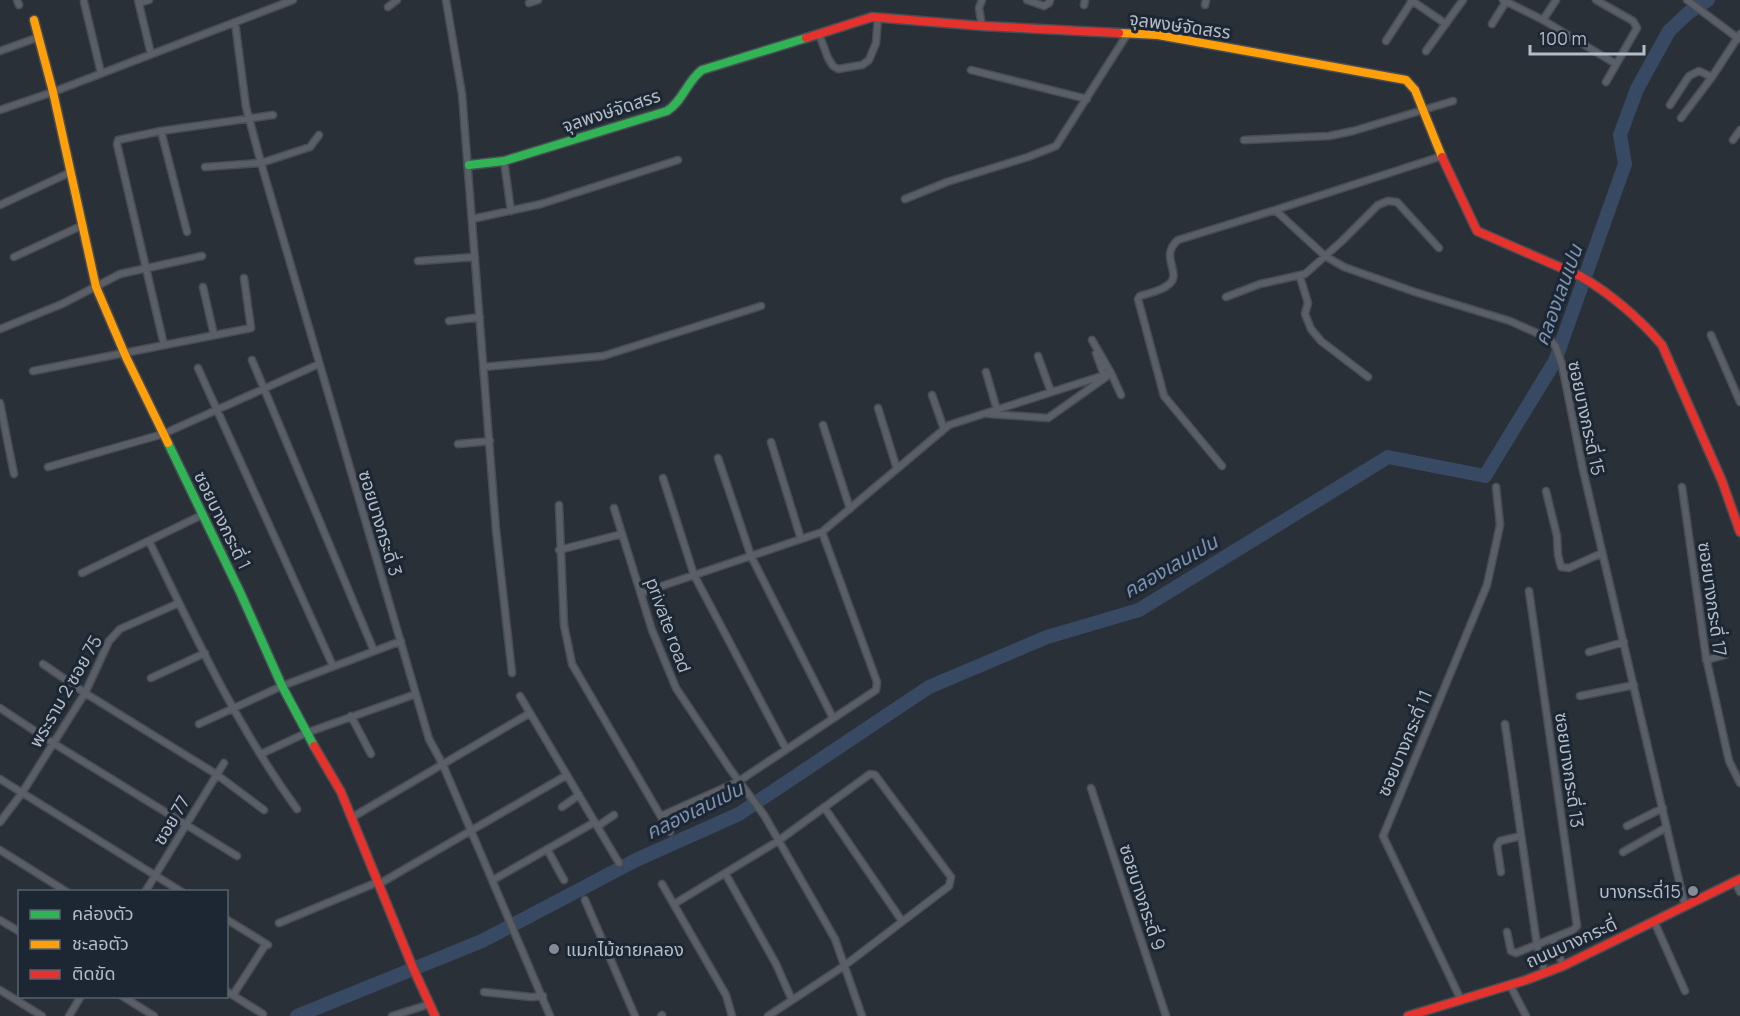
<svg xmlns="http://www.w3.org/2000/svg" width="1740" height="1016" font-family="Manrope,'Noto Sans Thai',sans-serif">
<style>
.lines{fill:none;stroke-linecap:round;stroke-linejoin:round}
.river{stroke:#384963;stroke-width:14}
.street-casing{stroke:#484c53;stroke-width:9}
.fast-casing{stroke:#484c53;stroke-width:11}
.slow-casing{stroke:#484c53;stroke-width:11}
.jam-casing{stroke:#484c53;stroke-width:11}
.street{stroke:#5a5e66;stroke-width:6}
.fast{stroke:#30b455;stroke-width:8}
.slow{stroke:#ff9f0a;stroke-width:8}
.jam{stroke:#e5322d;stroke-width:8}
.poi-dot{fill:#848b96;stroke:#1d2633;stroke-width:2}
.labels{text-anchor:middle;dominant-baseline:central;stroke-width:6;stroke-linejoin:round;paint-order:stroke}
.street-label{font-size:18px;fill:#b4bcc9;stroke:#1d2633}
.poi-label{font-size:18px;fill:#b4bcc9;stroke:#1d2633;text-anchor:end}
.water-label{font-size:20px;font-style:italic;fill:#7c92b1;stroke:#1d2633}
</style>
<rect width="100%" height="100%" fill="#2a3038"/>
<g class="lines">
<path class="river" d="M 297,1016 L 482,941 L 636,860 L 739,814 L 929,687 L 1047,637 L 1139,610 L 1388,457 L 1485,476 L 1555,361 L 1625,164 L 1620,135 L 1637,89 L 1669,31 L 1688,13 L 1708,0"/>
<g class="street-casing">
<path id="street" d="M 17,0 L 19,5
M 138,0 L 151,54
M 446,0 L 462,94 L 496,530 L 512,673
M 1027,0 L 1044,6 L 1049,3 L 1050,0
M 1411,0 L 1446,24
M 1503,0 L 1543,20 L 1616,64
M 1596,0 L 1633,21 L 1637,28 L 1606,82
M 1687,0 L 1739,39
M 84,2 L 101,73
M 139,3 L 149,0
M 529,3 L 538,0
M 1084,5 L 1085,0
M 1205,5 L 1206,0
M 388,7 L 397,0
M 1543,20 L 1556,0
M 235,22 L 246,107 L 261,163 L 429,739 L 443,765 L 550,1016
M 1492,24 L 1507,0
M 982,26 L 979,8 L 982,0
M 819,34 L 828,58 L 833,66 L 838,69 L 862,65 L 869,60 L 876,43 L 878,17
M 1386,41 L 1412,1
M 0,51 L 39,37
M 1426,51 L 1463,0
M 971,70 L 1087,99
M 1670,105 L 1689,76 L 1699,71 L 1712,77
M 0,110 L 53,92 L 293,0
M 1681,118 L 1712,77 L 1740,34
M 161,131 L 187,232
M 1244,140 L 1329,136 L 1353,131 L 1453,101
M 1733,140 L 1740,130
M 1442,156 L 1275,210 L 1325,256 L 1344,267 L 1415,292 L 1510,321 L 1550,339 L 1556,347 L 1562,365 L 1583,470 L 1685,906
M 504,161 L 511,211
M 205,167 L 261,163 L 310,147 L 319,135
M 905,199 L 947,182 L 1028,157 L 1056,146 L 1128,33
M 0,205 L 71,172
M 472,219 L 541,204 L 678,160
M 14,257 L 83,225
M 418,261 L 475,257
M 1300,277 L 1308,303 L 1305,314 L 1311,329 L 1321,341 L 1368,377
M 203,287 L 214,335
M 1226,297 L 1260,284 L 1305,274 L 1342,241 L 1378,205 L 1388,201 L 1397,202 L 1439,248
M 449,321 L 480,317
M 0,329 L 62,304 L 120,274 L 202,256
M 1711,335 L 1740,402
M 1092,340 L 1111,373 L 1121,395
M 164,345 L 117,144 L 118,140 L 161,131 L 273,115
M 1096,353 L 1104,375
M 1038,356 L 1051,392
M 252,360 L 374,651
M 484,367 L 603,356 L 761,306
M 198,368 L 333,666
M 33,371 L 251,328 L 244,278
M 986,372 L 997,410
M 932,395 L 944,429
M 0,403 L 14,474
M 878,408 L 897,469
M 989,414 L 1048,418 L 1106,377
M 823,425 L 850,509
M 771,442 L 801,539
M 458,444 L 490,441
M 718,458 L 751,556 L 833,718
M 1222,466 L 1164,396 L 1138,299 L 1140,296 C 1149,293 1161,291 1168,285 C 1184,274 1158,257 1178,240 L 1275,210
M 48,467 L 163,434 L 319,364
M 663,478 L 694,575 L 786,749
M 1682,487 L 1706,657 L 1729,761 L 1740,783
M 1546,491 L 1557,536 L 1558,555 L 1561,567 L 1569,568 L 1602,553
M 559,505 L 564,625 L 572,664 L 670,832
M 614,508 L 652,630 L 676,688 L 730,769 L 764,815 L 835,939 L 862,1016
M 149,541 C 193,632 237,727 297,809
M 559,550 L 622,534
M 82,573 L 202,515
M 641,593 L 822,532 L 949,425 L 1111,373
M 1589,652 L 1624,642
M 1706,660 L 1725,655
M 43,664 L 85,693 L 216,774 L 264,810
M 151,678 L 205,653
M 520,696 L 619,863
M 1580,696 L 1634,685
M 0,708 L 53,743 L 237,856
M 351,716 L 371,754
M 199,724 L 282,686 L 401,641
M 1505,724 L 1537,945 L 1545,973
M 261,754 L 306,733 L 416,694
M 0,779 L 182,892
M 1091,788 L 1166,1016
M 562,807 L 579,795
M 824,807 L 902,921
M 661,816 L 739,781 L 876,690 L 877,682 L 822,532
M 351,818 L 530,713
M 0,822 L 22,793 L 85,693 L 109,641 L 120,629 L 179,603
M 598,826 L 614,815
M 1627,826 L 1663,808
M 547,849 L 564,880
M 0,850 L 67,892
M 1623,852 L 1667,827
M 1501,872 L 1497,846 L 1500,841 L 1521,836
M 725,873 L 776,964 L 792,1000
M 493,880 L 595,822
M 1735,882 L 1740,892
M 379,884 L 567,775
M 662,884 L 726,995 L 732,1016
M 145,892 L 224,763
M 585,900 L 635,1016
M 674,904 L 778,841 L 870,774 L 875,775 L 951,877 L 949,886 L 844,966 L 768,1016
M 226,919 L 268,945
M 0,920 L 20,932
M 1654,921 L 1685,991
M 279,923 L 378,882
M 1507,932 L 1511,951 L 1516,953 L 1573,930 L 1577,926 L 1529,591
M 1553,939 L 1563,966
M 1510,985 L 1526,1016
M 0,990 L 42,1016
M 226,991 L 263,1014
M 484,992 L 531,997 L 543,996
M 233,995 L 266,944
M 122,996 L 154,1016
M 1461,1000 L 1383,836 L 1487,585 L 1500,525 L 1496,487
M 69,1016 L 81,996
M 392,1016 L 430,1004
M 661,1016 L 662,1015"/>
</g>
<g class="fast-casing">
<path id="fast" d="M 469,165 L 504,161 L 667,111 C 683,101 687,81 702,70 L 806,38
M 168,443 L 240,592 L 282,686 L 314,746"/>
</g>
<g class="slow-casing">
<path id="slow" d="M 34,20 L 53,92 L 96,287 L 126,357 L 168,443
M 1119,33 L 1158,35 L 1406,80 L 1415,90 L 1442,157"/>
</g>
<g class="jam-casing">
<path id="jam" d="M 806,38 L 872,17 L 982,26 L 1119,33
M 1442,157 L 1477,231 L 1580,276 C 1610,293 1640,319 1662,345 L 1722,481 L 1740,532
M 314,746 L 341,792 L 413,968 L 435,1016
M 1408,1016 L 1526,980 L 1563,966 L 1740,879"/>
</g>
<use href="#street" class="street"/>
<use href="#fast" class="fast"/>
<use href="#slow" class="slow"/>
<use href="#jam" class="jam"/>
</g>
<g class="poi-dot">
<circle cx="1693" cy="891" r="6"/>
<circle cx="554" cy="949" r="6"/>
</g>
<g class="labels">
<g class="street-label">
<text transform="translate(1180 25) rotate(8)">จุลพงษ์จัดสรร</text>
<text transform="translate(611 110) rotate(-18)">จุลพงษ์จัดสรร</text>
<text transform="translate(1587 418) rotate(78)">ซอยบางกระดี่ 15</text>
<text transform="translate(223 520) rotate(64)">ซอยบางกระดี่ 1</text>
<text transform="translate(381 523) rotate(73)">ซอยบางกระดี่ 3</text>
<text transform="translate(1713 599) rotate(82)">ซอยบางกระดี่ 17</text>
<text transform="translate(669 625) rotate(70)">private road</text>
<text transform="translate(65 691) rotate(-60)">พระราม 2 ซอย 75</text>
<text transform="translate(1404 743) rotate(-67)">ซอยบางกระดี่ 11</text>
<text transform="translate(1570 770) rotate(82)">ซอยบางกระดี่ 13</text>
<text transform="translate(171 820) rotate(-59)">ซอย 77</text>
<text transform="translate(1143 897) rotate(72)">ซอยบางกระดี่ 9</text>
<text transform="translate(1571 942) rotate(-24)">ถนนบางกระดี่</text>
</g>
<g class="poi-label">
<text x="1681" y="891">บางกระดี่15</text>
<text x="566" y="949" text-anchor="start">แมกไม้ชายคลอง</text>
</g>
<g class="water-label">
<text transform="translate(1558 295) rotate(-70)">คลองเลนเปน</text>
<text transform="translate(1170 566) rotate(-30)">คลองเลนเปน</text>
<text transform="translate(694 810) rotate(-26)">คลองเลนเปน</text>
</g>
</g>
<rect x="18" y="890" width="210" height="108" fill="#1d2633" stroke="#59626f" stroke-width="1.5"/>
<rect x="30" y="910" width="30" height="9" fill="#30b455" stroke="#59626f" stroke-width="1.5"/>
<text x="72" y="920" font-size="18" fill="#b4bcc9">คล่องตัว</text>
<rect x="30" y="940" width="30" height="9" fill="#ff9f0a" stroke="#59626f" stroke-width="1.5"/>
<text x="72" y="950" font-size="18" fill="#b4bcc9">ชะลอตัว</text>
<rect x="30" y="970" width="30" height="9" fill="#e5322d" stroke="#59626f" stroke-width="1.5"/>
<text x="72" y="980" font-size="18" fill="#b4bcc9">ติดขัด</text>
<path d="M1530 45v9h114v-9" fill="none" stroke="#b4bcc9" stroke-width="3"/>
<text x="1539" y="45" font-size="18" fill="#b4bcc9" stroke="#1d2633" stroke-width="4.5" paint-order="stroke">100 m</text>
</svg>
